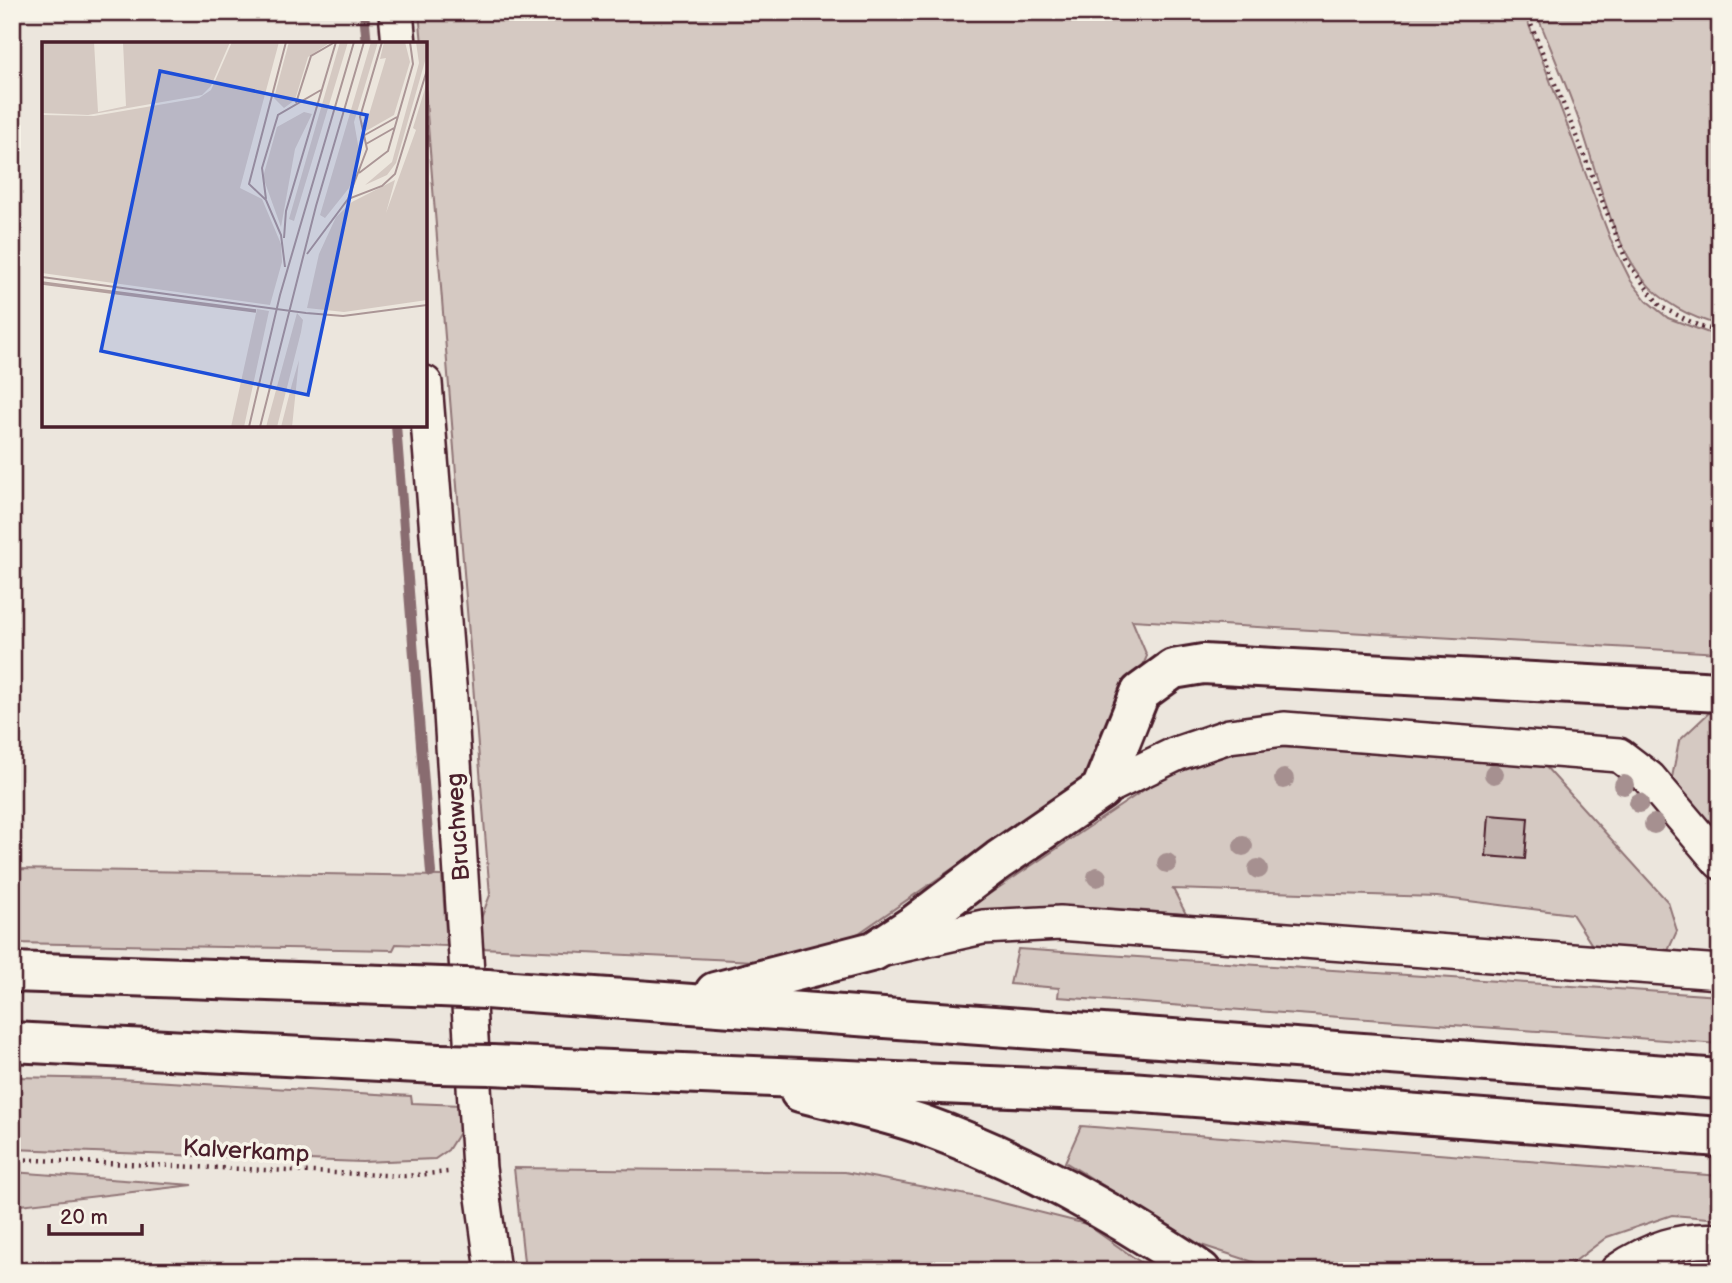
<svg xmlns="http://www.w3.org/2000/svg" width="1732" height="1283" font-family="'Balsamiq Sans',sans-serif">
<style>
.green{fill:#d5c9c2;stroke:#907476;stroke-width:2}
.lines{fill:none;stroke-linecap:round;stroke-linejoin:round}
.stream{stroke:#896c6f;stroke-width:10}
.building{fill:#c4b5b0;stroke:#4a1f2b;stroke-width:2}
.minor-casing{stroke:#4a1f2b;stroke-width:38}
.highway-casing{stroke:#4a1f2b;stroke-width:44}
.path{stroke:#4a1f2b;stroke-width:4.5;stroke-dasharray:2 5;stroke-linecap:butt}
.minor{stroke:#f7f3e8;stroke-width:33}
.highway{stroke:#f7f3e8;stroke-width:38}
.highway-bridge-casing{stroke:#4a1f2b;stroke-width:44;stroke-linecap:butt}
.highway-bridge{stroke:#f7f3e8;stroke-width:38}
.tree{fill:#a69090}
.labels{text-anchor:middle;dominant-baseline:central;stroke-width:7;stroke-linejoin:round;paint-order:stroke}
.street-label{font-size:24px;fill:#4a1f2b;stroke:#f7f3e8}
.inset-river{fill:none;stroke:#b39f9d;stroke-width:3.5}
.inset-road{fill:none;stroke:#ab9696;stroke-width:2}
.view{fill:#1d4ed8;fill-opacity:0.15;stroke:#1d4ed8;stroke-width:3.5}
.inset-edge{fill:none;stroke:#4a1f2b;stroke-width:3.5}
</style>
<rect width="100%" height="100%" fill="#ece6dd"/>
<filter id="ink" filterUnits="userSpaceOnUse"><feTurbulence type="fractalNoise" baseFrequency=".0143" numOctaves="2"/><feDisplacementMap in="SourceGraphic" scale="14" xChannelSelector="R" yChannelSelector="G"/><feConvolveMatrix kernelMatrix="1 2 1 2 8 2 1 2 1" color-interpolation-filters="sRGB"/></filter>
<g filter="url(#ink)">
<path class="green" d="M 419,12 L 1524,12 L 1612,243 L 1631,281 L 1647,301 L 1668,318 L 1720,337 L 1720,653 L 1132,620 L 1147,656 L 1100,767 L 859,933 L 821,949 L 755,961 L 481,948 L 480,921 L 490,895 L 425,89 L 425,44 L 422,44 Z
M 1536,12 L 1720,12 L 1720,325 C 1691,318 1662,303 1643,279 C 1611,238 1599,180 1583,132 C 1569,91 1552,52 1536,12 Z
M 1713,709 L 1720,709 L 1720,831 L 1707,824 L 1671,783 L 1679,741 Z
M 1236,746 L 1338,749 L 1545,766 L 1668,902 L 1677,931 L 1667,953 L 1592,945 L 1572,914 L 1437,897 L 1173,889 L 1186,914 L 1093,907 L 961,913 L 1190,759 Z
M 12,869 L 442,876 L 447,946 L 396,944 L 393,950 L 12,943 Z
M 1018,949 L 1720,996 L 1720,1044 L 1058,997 L 1059,988 L 1010,984 Z
M 12,1077 L 118,1079 L 411,1096 L 412,1103 L 461,1105 L 470,1115 L 448,1150 L 435,1159 L 362,1162 L 12,1149 Z
M 1081,1126 L 1720,1176 L 1720,1219 L 1672,1215 L 1607,1237 L 1562,1271 L 1290,1271 L 1275,1269 L 1201,1245 L 1065,1162 Z
M 514,1168 L 845,1172 L 983,1198 L 1086,1224 L 1153,1271 L 525,1271 Z
M 12,1172 L 193,1185 L 12,1206 Z"/>
<g class="lines">
<path class="stream" d="M 364,12 L 367,44
M 396,425 L 431,873"/>
</g>
<path class="building" d="M 1489,815 L 1528,818 L 1525,859 L 1486,856 Z"/>
<g class="lines">
<g class="minor-casing">
<path id="minor" d="M 396,12 L 399,44
M 425,383 L 450,697 L 479,1168 L 493,1271
M 1101,790 L 1176,754 L 1229,736 L 1284,729 L 1619,755 L 1649,778 L 1720,862
M 880,950 L 983,927 L 1060,923 L 1720,972
M 1617,1271 C 1649,1249 1681,1238 1720,1241"/>
</g>
<g class="highway-casing">
<path id="highway" d="M 12,972 L 441,987
M 486,989 L 1720,1079
M 715,992 L 874,951 L 915,924 L 999,860 L 1101,790 L 1140,693 L 1173,669 L 1203,664 L 1720,692
M 12,1042 L 438,1064
M 491,1065 L 1130,1092 L 1720,1137
M 800,1092 C 841,1103 884,1111 923,1125 C 1023,1161 1113,1212 1201,1271"/>
</g>
<path class="path" d="M 1526,12 L 1627,262 L 1661,307 L 1701,327 L 1720,331
M 12,1159 L 405,1176 L 448,1172"/>
<use href="#minor" class="minor"/>
<use href="#highway" class="highway"/>
<g class="highway-bridge-casing">
<path id="highway-bridge" d="M 441,987 L 486,989
M 438,1064 L 491,1065"/>
</g>
<use href="#highway-bridge" class="highway-bridge"/>
</g>
<g class="tree">
<circle cx="1494" cy="774" r="10"/>
<circle cx="1284" cy="779" r="10"/>
<circle cx="1624" cy="785" r="10"/>
<circle cx="1639" cy="803" r="10"/>
<circle cx="1654" cy="824" r="10"/>
<circle cx="1243" cy="846" r="10"/>
<circle cx="1167" cy="863" r="10"/>
<circle cx="1258" cy="869" r="10"/>
<circle cx="1097" cy="877" r="10"/>
</g>
</g>
<g class="labels">
<g class="street-label">
<text transform="translate(458 827) rotate(-94)">Bruchweg</text>
<text transform="translate(246 1151) rotate(3)">Kalverkamp</text>
</g>
</g>
<g transform="translate(42 42)">
<rect width="385" height="385" fill="#ece6dd"/>
<path d="M 0,0 L 52,0 L 56,70 L 84,64 L 81,0 L 188,0 L 169,44 L 160,53 L 46,73 L 0,71 ZM 190,0 L 237,0 L 198,146 L 220,157 L 239,202 L 240,220 L 228,263 L 0,231 L 0,73 L 52,74 L 157,56 L 169,48 ZM 247,0 L 289,0 L 266,15 L 253,58 L 242,66 L 232,56 ZM 298,0 L 306,0 L 252,179 L 247,177 ZM 329,0 L 336,0 L 312,80 L 318,114 L 307,146 L 283,176 L 278,173 ZM 342,0 L 363,0 L 368,20 L 352,73 L 324,89 L 320,81 L 325,79 L 344,16 L 338,17 ZM 374,0 L 385,0 L 385,12 L 354,121 L 345,133 L 323,143 L 350,120 L 377,21 ZM 385,40 L 385,258 L 302,270 L 265,266 L 277,212 L 294,175 L 310,160 L 353,138 L 344,171 L 374,88 L 371,86 ZM 262,70 L 270,72 L 253,107 L 239,185 L 221,135 L 235,85 ZM 215,267 L 227,269 L 202,385 L 189,385 ZM 255,271 L 261,278 L 259,290 L 235,385 L 224,385 ZM 257,318 L 250,385 L 239,385 L 250,342 Z" fill="#d5c9c2"/>
<path class="inset-river" d="M 0,241 L 214,269"/>
<path class="inset-road" d="M 254,61 L 269,14 L 293,0M 321,94 L 355,75M 324,102 L 352,86M 317,131 L 346,109 L 371,22 L 368,0M 224,157 L 220,126 L 236,73 L 279,48M 306,157 L 325,107 L 318,75 L 340,0M 242,196 L 244,169 L 294,0M 265,212 L 306,157 L 340,144 L 353,132 L 385,28M 243,225 L 239,193 L 224,158 L 207,142 L 244,0M 0,235 L 264,271 L 301,274 L 385,263M 207,385 L 238,253 L 312,0M 218,385 L 274,164 L 322,0"/>
<path class="view" d="M 118,29 L 325,73 L 266,353 L 59,309 Z"/>
<rect width="385" height="385" class="inset-edge"/>
</g>
<rect width="1732" height="1283" fill="none" stroke="#f7f3e8" stroke-width="42"/>
<rect x="21" y="21" width="1690" height="1241" fill="none" stroke="#4a1f2b" stroke-width="2.5" filter="url(#ink)"/>
<path d="M49 1224v10h93v-10" fill="none" stroke="#4a1f2b" stroke-width="3.5"/>
<text x="60" y="1224" font-size="21" fill="#4a1f2b" stroke="#f7f3e8" stroke-width="5" paint-order="stroke">20 m</text>
</svg>
